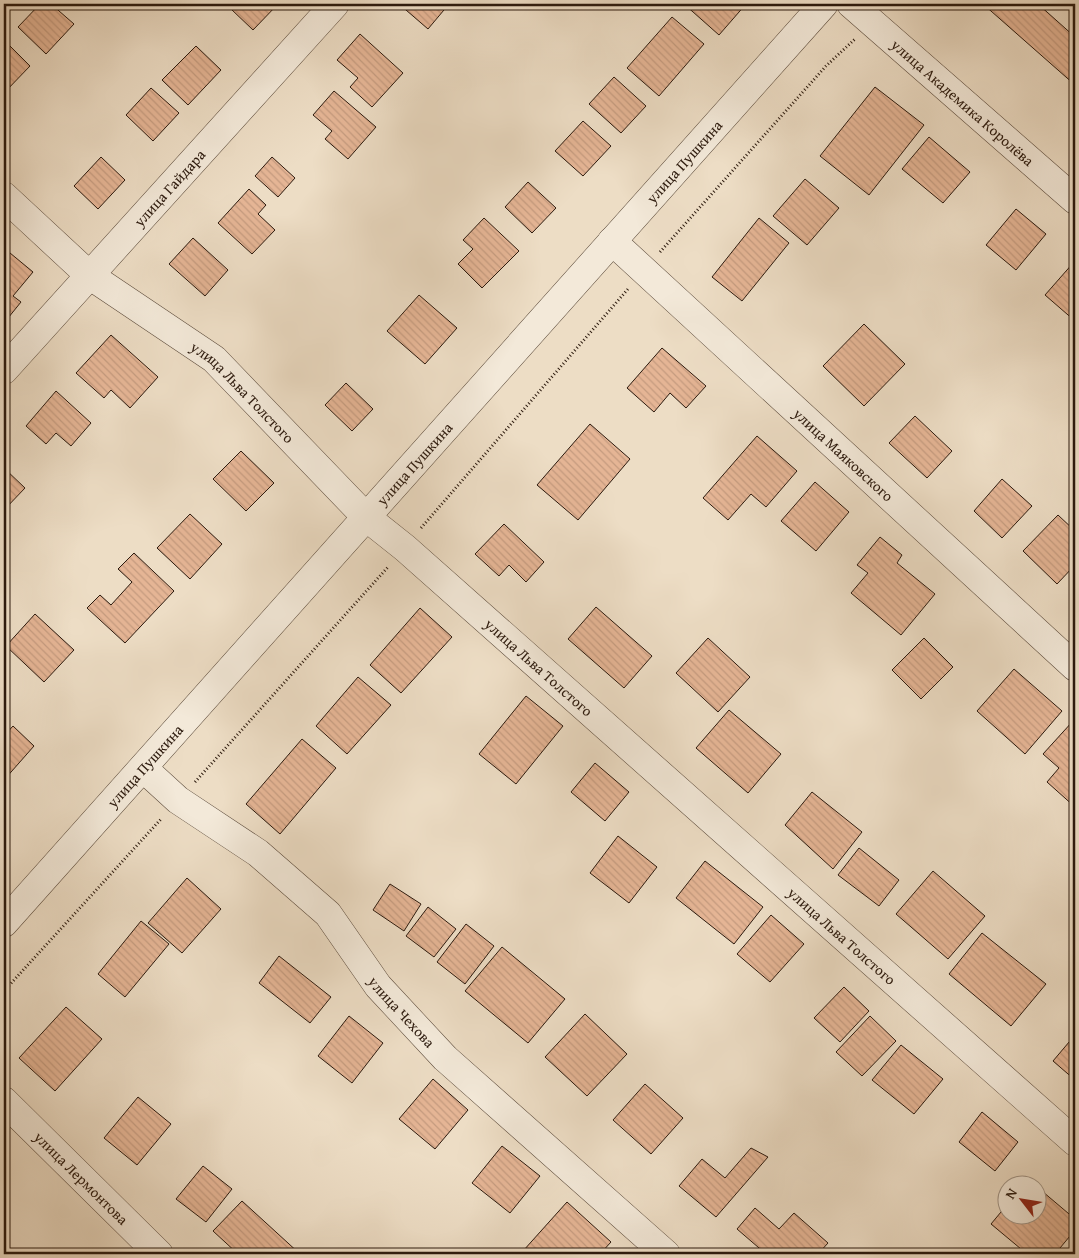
<svg xmlns="http://www.w3.org/2000/svg" width="1079" height="1258" font-family="'Gentium Book Plus',serif">
<style>
.building{fill:url(#building-back-hatch);stroke:#2c1a0e}
.lines{fill:none;stroke-linecap:round;stroke-linejoin:round}
.minor-casing{stroke:#5c4b3c;stroke-width:29}
.path{stroke:#2c1a0e;stroke-width:3;stroke-dasharray:1 2.5;stroke-linecap:butt}
.minor{stroke:#f3e9d9;stroke-width:28}
.labels{text-anchor:middle;dominant-baseline:central;stroke-width:4;stroke-linejoin:round;paint-order:stroke}
.street-label{font-size:15px;fill:#2c1a0e;stroke:#f3e9d9}
</style>
<defs>
<pattern id="building-back-hatch" width="6" height="6" patternUnits="userSpaceOnUse" patternTransform="scale(1.25)"><rect width="6" height="6" fill="#e5b595"/><path d="M-1 5l2 2M0 0l6 6M5-1l2 2" fill="none" stroke="#c59b7f"/></pattern>
</defs>
<rect width="100%" height="100%" fill="#edddc5"/>
<filter id="stains"><feTurbulence type="fractalNoise" baseFrequency=".004" numOctaves="4"/><feColorMatrix values="0 0 0 0 .2 0 0 0 0 .09 0 0 0 0 .02 0 0 0 .5 -.17"/></filter>
<radialGradient id="worn" r=".72"><stop offset=".6" stop-color="#630" stop-opacity="0"/><stop offset="1" stop-color="#630" stop-opacity=".3"/></radialGradient>
<path class="building" d="M 40,4 L 51,4 L 74,24 L 46,54 L 18,27 Z
M 236,4 L 278,4 L 253,30 L 231,9 Z
M 399,4 L 449,4 L 428,29 Z
M 684,4 L 746,4 L 719,35 Z
M 983,4 L 1038,4 L 1075,37 L 1075,85 Z
M 672,17 L 704,44 L 659,96 L 627,68 Z
M 360,34 L 403,73 L 372,107 L 350,87 L 358,78 L 337,60 Z
M 5,41 L 30,66 L 4,93 L 4,42 Z
M 196,46 L 221,70 L 188,105 L 162,80 Z
M 614,77 L 646,106 L 621,133 L 589,104 Z
M 875,87 L 924,125 L 869,195 L 820,156 Z
M 151,88 L 179,113 L 153,141 L 126,115 Z
M 334,91 L 376,127 L 348,159 L 325,139 L 332,131 L 313,115 Z
M 583,121 L 611,146 L 583,176 L 555,151 Z
M 929,137 L 970,172 L 943,203 L 902,169 Z
M 101,157 L 125,180 L 98,209 L 74,186 Z
M 272,157 L 295,178 L 278,197 L 255,176 Z
M 805,179 L 839,208 L 807,245 L 773,216 Z
M 528,182 L 556,208 L 532,233 L 505,207 Z
M 249,189 L 266,205 L 258,214 L 275,230 L 252,254 L 218,223 Z
M 1016,209 L 1046,234 L 1016,270 L 986,245 Z
M 484,218 L 519,251 L 482,288 L 458,264 L 473,249 L 463,240 Z
M 759,218 L 789,243 L 742,301 L 712,277 Z
M 193,238 L 228,270 L 205,296 L 169,264 Z
M 4,248 L 33,272 L 13,296 L 21,302 L 4,323 Z
M 1074,262 L 1075,263 L 1075,321 L 1045,295 Z
M 419,295 L 457,328 L 425,364 L 387,331 Z
M 864,324 L 905,364 L 864,406 L 823,366 Z
M 111,335 L 158,377 L 130,408 L 111,390 L 104,398 L 76,373 Z
M 662,348 L 706,386 L 686,408 L 670,393 L 654,412 L 627,388 Z
M 346,383 L 373,409 L 352,431 L 325,405 Z
M 56,391 L 91,423 L 71,446 L 56,433 L 46,444 L 26,426 Z
M 915,416 L 952,451 L 927,478 L 889,443 Z
M 590,424 L 630,459 L 578,520 L 537,485 Z
M 757,436 L 797,471 L 766,507 L 751,494 L 728,520 L 703,498 Z
M 241,451 L 274,483 L 246,511 L 213,479 Z
M 4,468 L 25,488 L 4,510 Z
M 1002,479 L 1032,506 L 1002,538 L 974,511 Z
M 815,482 L 849,512 L 816,551 L 781,521 Z
M 190,514 L 222,544 L 190,579 L 157,548 Z
M 1058,515 L 1075,531 L 1075,565 L 1057,584 L 1023,551 Z
M 504,524 L 544,562 L 526,582 L 509,565 L 499,576 L 475,554 Z
M 880,537 L 902,555 L 897,563 L 935,594 L 901,635 L 851,593 L 868,573 L 857,565 Z
M 134,553 L 174,591 L 125,643 L 87,608 L 100,595 L 111,605 L 132,582 L 118,569 Z
M 596,607 L 652,656 L 624,688 L 568,639 Z
M 420,608 L 452,637 L 401,693 L 370,665 Z
M 35,614 L 74,650 L 44,682 L 6,646 Z
M 708,638 L 750,677 L 718,712 L 676,673 Z
M 924,638 L 953,667 L 921,699 L 892,670 Z
M 1014,669 L 1062,711 L 1025,754 L 977,711 Z
M 358,677 L 391,705 L 347,754 L 316,726 Z
M 526,696 L 563,726 L 516,784 L 479,754 Z
M 729,710 L 781,754 L 748,793 L 696,748 Z
M 1073,721 L 1075,723 L 1075,807 L 1047,782 L 1059,768 L 1043,754 Z
M 13,726 L 34,746 L 4,780 L 4,736 Z
M 302,739 L 336,768 L 280,834 L 246,804 Z
M 595,763 L 629,792 L 605,821 L 571,792 Z
M 812,792 L 862,832 L 833,869 L 785,825 Z
M 618,836 L 657,867 L 629,903 L 590,873 Z
M 859,848 L 899,880 L 879,906 L 838,875 Z
M 705,861 L 763,907 L 734,944 L 676,898 Z
M 933,871 L 985,916 L 948,959 L 896,914 Z
M 187,878 L 221,909 L 182,953 L 148,923 Z
M 390,884 L 421,904 L 404,931 L 373,910 Z
M 428,907 L 456,929 L 434,957 L 406,936 Z
M 771,915 L 804,944 L 770,982 L 737,954 Z
M 141,921 L 169,944 L 125,997 L 98,974 Z
M 466,924 L 494,946 L 465,984 L 437,962 Z
M 982,933 L 1046,984 L 1011,1026 L 949,974 Z
M 502,947 L 565,999 L 528,1043 L 465,991 Z
M 279,956 L 331,997 L 310,1023 L 259,983 Z
M 844,987 L 869,1011 L 840,1042 L 814,1018 Z
M 66,1007 L 102,1039 L 55,1091 L 19,1058 Z
M 585,1014 L 627,1054 L 587,1096 L 545,1057 Z
M 349,1016 L 383,1043 L 352,1083 L 318,1056 Z
M 870,1016 L 896,1041 L 862,1076 L 836,1052 Z
M 1075,1035 L 1075,1080 L 1053,1061 Z
M 901,1045 L 943,1079 L 914,1114 L 872,1080 Z
M 433,1079 L 468,1110 L 435,1149 L 399,1119 Z
M 645,1084 L 683,1118 L 651,1154 L 613,1120 Z
M 138,1097 L 171,1124 L 137,1165 L 104,1138 Z
M 982,1112 L 1018,1142 L 995,1171 L 959,1142 Z
M 502,1146 L 540,1176 L 510,1213 L 472,1183 Z
M 751,1148 L 768,1157 L 716,1217 L 679,1186 L 702,1159 L 725,1178 Z
M 203,1166 L 232,1189 L 206,1222 L 176,1199 Z
M 1036,1186 L 1075,1219 L 1075,1230 L 1055,1254 L 1027,1254 L 991,1224 L 1006,1206 L 1006,1216 L 1036,1216 Z
M 242,1201 L 300,1254 L 238,1254 L 213,1231 Z
M 567,1202 L 611,1242 L 600,1254 L 527,1254 L 523,1251 Z
M 755,1208 L 779,1229 L 794,1213 L 828,1243 L 818,1254 L 766,1254 L 737,1229 Z"/>
<g class="lines">
<g class="minor-casing">
<g id="minor">
<path id="s1" d="M 851,4 L 1075,200"/>
<path id="s2" d="M 4,196 L 89,275 L 214,359 L 366,517 L 405,548 L 1075,1142"/>
<path id="s3" d="M 612,241 L 1075,667"/>
<path id="s4" d="M 4,370 L 335,4"/>
<path id="s5" d="M 143,768 L 178,800 L 258,853 L 328,914 L 378,986 L 445,1058 L 666,1254"/>
<path id="s6" d="M 4,923 L 824,4"/>
<path id="s7" d="M 4,1101 L 159,1254"/>
</g>
</g>
<path class="path" d="M 660,252 L 826,66 L 855,39
M 421,528 L 628,289
M 195,782 L 388,567
M 4,991 L 162,818"/>
<use href="#minor" class="minor"/>
</g>
<g class="labels">
<g class="street-label">
<text stroke="none"><textPath href="#s1" startOffset="149">улица Академика Королёва</textPath></text>
<text stroke="none"><textPath href="#s6" startOffset="1021">улица Пушкина</textPath></text>
<text stroke="none"><textPath href="#s4" startOffset="246">улица Гайдара</textPath></text>
<text stroke="none"><textPath href="#s2" startOffset="310">улица Льва Толстого</textPath></text>
<text stroke="none"><textPath href="#s3" startOffset="315">улица Маяковского</textPath></text>
<text stroke="none"><textPath href="#s6" startOffset="616">улица Пушкина</textPath></text>
<text stroke="none"><textPath href="#s2" startOffset="715">улица Льва Толстого</textPath></text>
<text stroke="none"><textPath href="#s6" startOffset="211">улица Пушкина</textPath></text>
<text stroke="none"><textPath href="#s2" startOffset="1120">улица Льва Толстого</textPath></text>
<text stroke="none"><textPath href="#s5" startOffset="359">улица Чехова</textPath></text>
<text stroke="none"><textPath href="#s7" startOffset="109">улица Лермонтова</textPath></text>
</g>
</g>
<rect width="1079" height="1258" fill="none" stroke="#edddc5" stroke-width="20"/>
<rect x="5" y="5" width="1069" height="1248" fill="none" stroke="#2c1a0e" stroke-width="2.5"/>
<rect x="10" y="10" width="1059" height="1238" fill="none" stroke="#2c1a0e"/>
<g transform="translate(1022 1200) rotate(301)"><circle r="24" fill="#f3e9d9" stroke="#a39688"/>
<path d="M0-4L9 19L0 12L-9 19Z" fill="#8f2418"/>
<text y="-8" font-size="14" font-weight="bold" text-anchor="middle" fill="#2c1a0e">N</text>
</g>
<rect width="100%" height="100%" filter="url(#stains)"/>
<rect width="100%" height="100%" fill="url(#worn)"/>
</svg>
